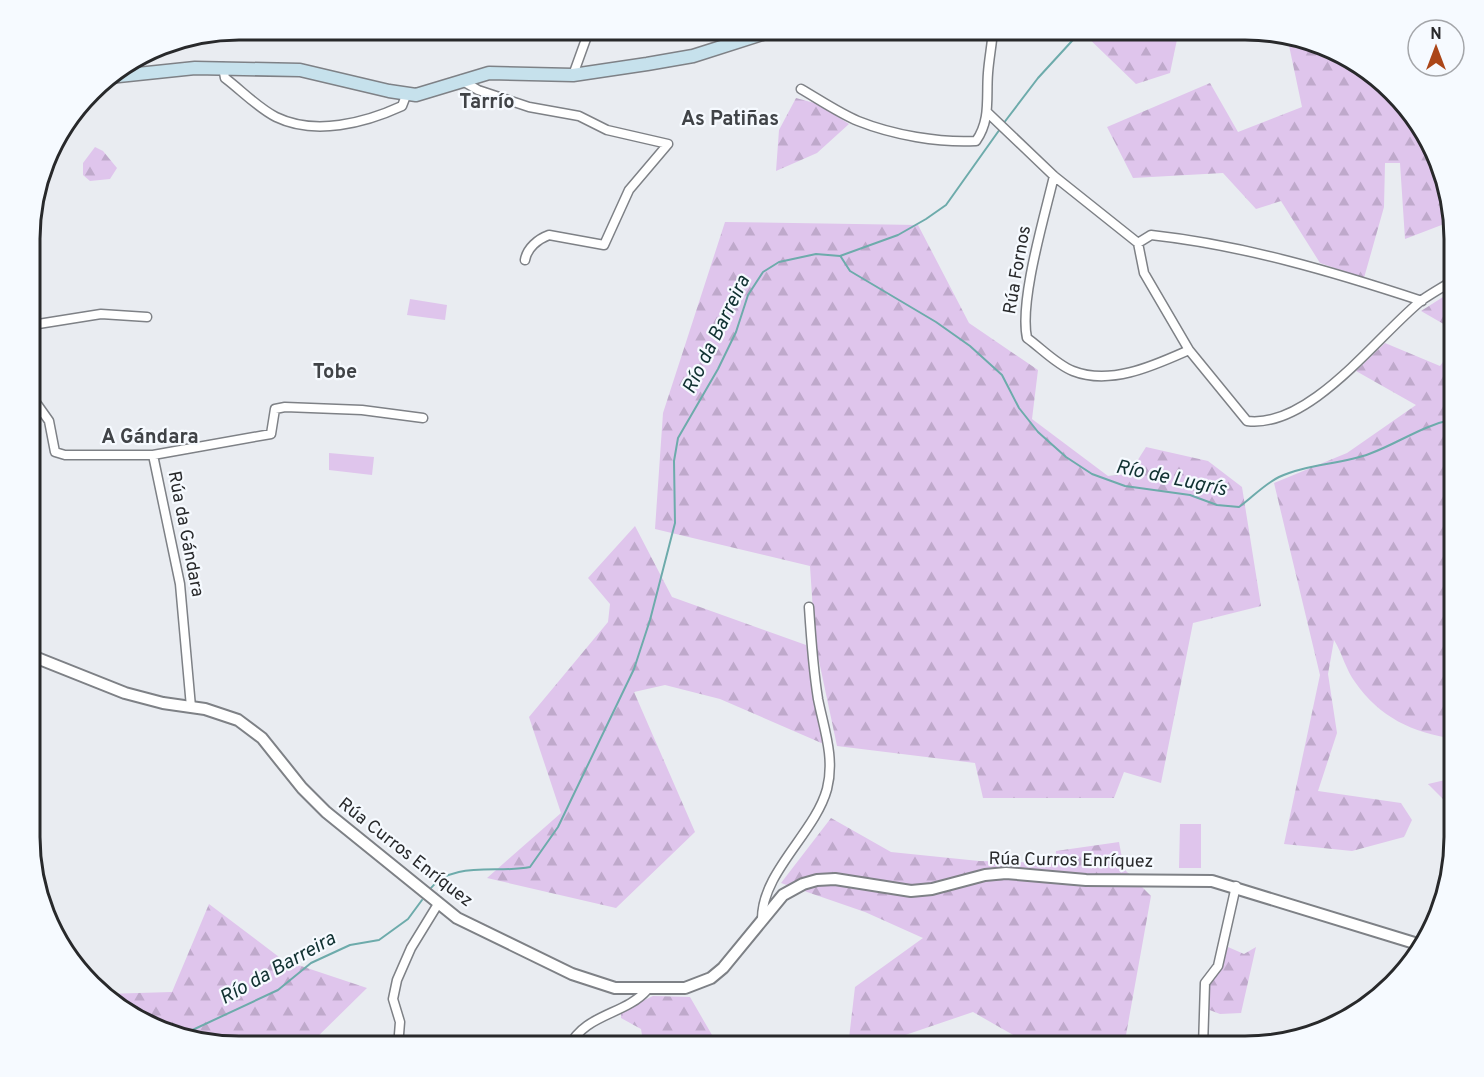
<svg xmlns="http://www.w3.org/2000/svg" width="1484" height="1077" font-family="Overpass,sans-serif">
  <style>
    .forest { fill: url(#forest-firs) }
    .pitch { fill: #dfc5ec }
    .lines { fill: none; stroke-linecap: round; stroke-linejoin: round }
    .stream { stroke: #6dabab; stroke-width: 2 }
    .minor-casing { stroke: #7e8186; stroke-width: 11 }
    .tertiary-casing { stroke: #7e8186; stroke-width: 14 }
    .secondary-casing { stroke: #7e8186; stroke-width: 15 }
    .minor { stroke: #fff; stroke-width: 8 }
    .tertiary { stroke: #fff; stroke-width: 10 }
    .secondary { stroke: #c6e1ec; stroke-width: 12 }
    .labels { text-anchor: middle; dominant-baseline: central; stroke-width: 4.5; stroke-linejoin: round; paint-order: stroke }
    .street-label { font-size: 18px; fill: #28292b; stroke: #f6faff }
    .neighbourhood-label { font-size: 20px; font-weight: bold; fill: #404347; stroke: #f6faff }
    .water-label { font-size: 20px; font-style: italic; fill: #103131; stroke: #f6faff }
    .rim { fill: none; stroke: #28292b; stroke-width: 3 }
  </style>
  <defs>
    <pattern id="forest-firs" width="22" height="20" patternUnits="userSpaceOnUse" patternTransform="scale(1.5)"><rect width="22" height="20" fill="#dfc5ec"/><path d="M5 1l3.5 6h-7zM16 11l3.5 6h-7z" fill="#bfa9cb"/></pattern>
  </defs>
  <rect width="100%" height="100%" fill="#e9ecf1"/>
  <!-- forest -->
  <path class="forest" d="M1080,30h99l-9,43 -34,11z
    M1287,36l25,5 60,33 60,73 20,74 -47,18 -5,-76h-15l-1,44 -20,71 -44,-15 -39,-62 -25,8 -33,-36 -90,5 -26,-51 103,-44 28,49 64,-25z
    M796,98l22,6 31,20 -32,29 -41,18 3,-41z
    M95,147l8,4 14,17 -7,11 -20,2 -7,-6v-12z
    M725,222l193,3 51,98 69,47 -6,49 76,57 21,-2 17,-27 62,14 34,26 19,119 -68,17 -32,160 -37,-11 -10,26h-131l-8,-35 -138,-17 -22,-104 -5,-76 -155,-37 8,-116z
    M1454,290v40l-33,-19z
    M1385,343l55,23 14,-19v392c-42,-7 -74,-21 -99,-57 -9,-12 -13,-29 -21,-42l-6,34 9,59 -19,58 83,12 11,17 -8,17 -52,14 -68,-7 36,-169 -46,-192 73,-30 69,-48 -60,-34z
    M635,526l37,71 134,48 20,100 -106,-46 -55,-14 -31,7 61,140 -79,76 -129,-30 74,-65 -32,-96 79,-95 2,-18 -22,-26z
    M1454,778v32l-26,-26z
    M831,818l60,34 88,9 76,2 1,-12 63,-9 5,27 27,27 -25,139 -24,12h-68l-61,-35 -103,35h-22l7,-60 68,-49 -58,-26 -84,-29z
    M209,904l74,56 84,28 -60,59h-81l-54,-11 -60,-33 -8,-9 68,-2z
    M1228,947l16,7 12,-7 -15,66 -21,1 -13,-5 2,-24 11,-16z
    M653,996l37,1 29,50h-75l-3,-18 -20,-11v-7z"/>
  <!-- pitch -->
  <path class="pitch" d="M410,299l37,6 -2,15 -38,-5z
    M329,453l45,4 -2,18 -43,-5z
    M1180,824h21v44h-22z"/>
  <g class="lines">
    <!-- stream -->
    <path class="stream" d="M1003,124l35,-46 44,-48
      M841,257l9,14 86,51 34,24 32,29 17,33 19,24 28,25 26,17 33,12 65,9 27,10 22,2c14,-10 24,-22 40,-30 24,-12 63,-13 90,-23 30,-11 52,-28 85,-35
      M430,889c22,-29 68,-15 100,-22l28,-40 76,-158 16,-49 25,-97 -1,-62 4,-23 40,-69 18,-37 12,-37 15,-23 16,-10 37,-8 24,2 58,-21 28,-16 20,-14 54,-76
      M170,1035l16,-2 92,-43 33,-27 39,-18 29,-5 29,-21 14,-19"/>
    <!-- minor casing -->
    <g class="minor-casing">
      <path id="minor" d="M223,67l2,11c16,12 33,30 51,39 39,19 89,6 126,-11l5,-13
        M573,75l13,-36 -1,-9
        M461,80l17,10 51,17 50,9 28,14 61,14 -39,46 -25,55 -55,-10c-11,4 -22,13 -24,25
        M801,89c19,11 38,24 57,32 35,14 81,22 118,20 15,-21 10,-44 12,-68 1,-14 4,-29 5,-43
        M988,113l66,63 84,67 6,30 45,77 58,71c63,8 131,-86 175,-121 10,-7 21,-13 32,-20
        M1054,176c-9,39 -35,125 -27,162 14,10 30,27 46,33 38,15 82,-6 116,-21
        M1138,243l13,-8c92,10 183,37 271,66
        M32,325l69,-11 46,3
        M32,397l17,24 6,31 10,3h88l27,129 11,123
        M153,455l118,-21 4,-25 10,-2 77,3 61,8
        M762,919c0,-47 53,-86 65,-130 8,-31 -3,-60 -9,-90 -5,-31 -7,-61 -9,-92
        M398,1047l2,-25 -7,-23 4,-19 14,-32 27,-44
        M569,1047c15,-33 56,-32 78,-57
        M1203,1047l2,-64 13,-17 18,-80"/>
    </g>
    <!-- tertiary casing -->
    <g class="tertiary-casing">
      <path id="tertiary" d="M32,656l93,37 38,10 42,6 33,11 24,18 40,50 24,24 131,106 115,56 43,14h70l26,-10 12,-10 60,-73 20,-11 14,-4 18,-1 76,12 21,-2 53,-14 21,-2 80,7 126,1 209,64"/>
    </g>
    <!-- secondary casing -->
    <g class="secondary-casing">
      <path id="secondary" d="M109,77l86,-9 105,2 89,21 27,4 73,-22 84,2 74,-11 46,-8 82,-26"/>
    </g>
    <!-- minor -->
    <use href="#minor" class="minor"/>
    <!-- tertiary -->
    <use href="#tertiary" class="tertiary"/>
    <!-- secondary -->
    <use href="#secondary" class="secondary"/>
  </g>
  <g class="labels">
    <!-- street labels -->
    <g class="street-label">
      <text transform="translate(1018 270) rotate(-80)">Rúa Fornos</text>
      <text transform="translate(185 534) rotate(79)">Rúa da Gándara</text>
      <text transform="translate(405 853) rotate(38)">Rúa Curros Enríquez</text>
      <text transform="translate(1071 861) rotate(1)">Rúa Curros Enríquez</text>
    </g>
    <!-- neighbourhood labels -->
    <g class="neighbourhood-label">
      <text x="487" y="103">Tarrío</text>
      <text x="730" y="120">As Patiñas</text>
      <text x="335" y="373">Tobe</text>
      <text x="150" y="438">A Gándara</text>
    </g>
    <!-- water labels -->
    <g class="water-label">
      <text transform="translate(717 335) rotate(-64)">Río da Barreira</text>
      <text transform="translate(1171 479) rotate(12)">Río de Lugrís</text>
      <text transform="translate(278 969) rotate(-29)">Río da Barreira</text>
    </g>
  </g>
  <!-- crop -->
  <path d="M0 0H1484V1077H0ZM239 40H1245A199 199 0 0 1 1444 239V837A199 199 0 0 1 1245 1036H239A199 199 0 0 1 40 837V239A199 199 0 0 1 239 40Z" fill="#f6faff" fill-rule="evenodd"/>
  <path class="rim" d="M239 40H1245A199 199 0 0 1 1444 239V837A199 199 0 0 1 1245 1036H239A199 199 0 0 1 40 837V239A199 199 0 0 1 239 40Z"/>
  <!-- north arrow -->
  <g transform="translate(1436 48)"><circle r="28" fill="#f6faff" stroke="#a4a6aa" stroke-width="1.5"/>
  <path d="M0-4.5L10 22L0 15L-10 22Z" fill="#ab4618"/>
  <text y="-9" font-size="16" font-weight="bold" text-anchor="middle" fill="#28292b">N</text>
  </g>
</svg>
